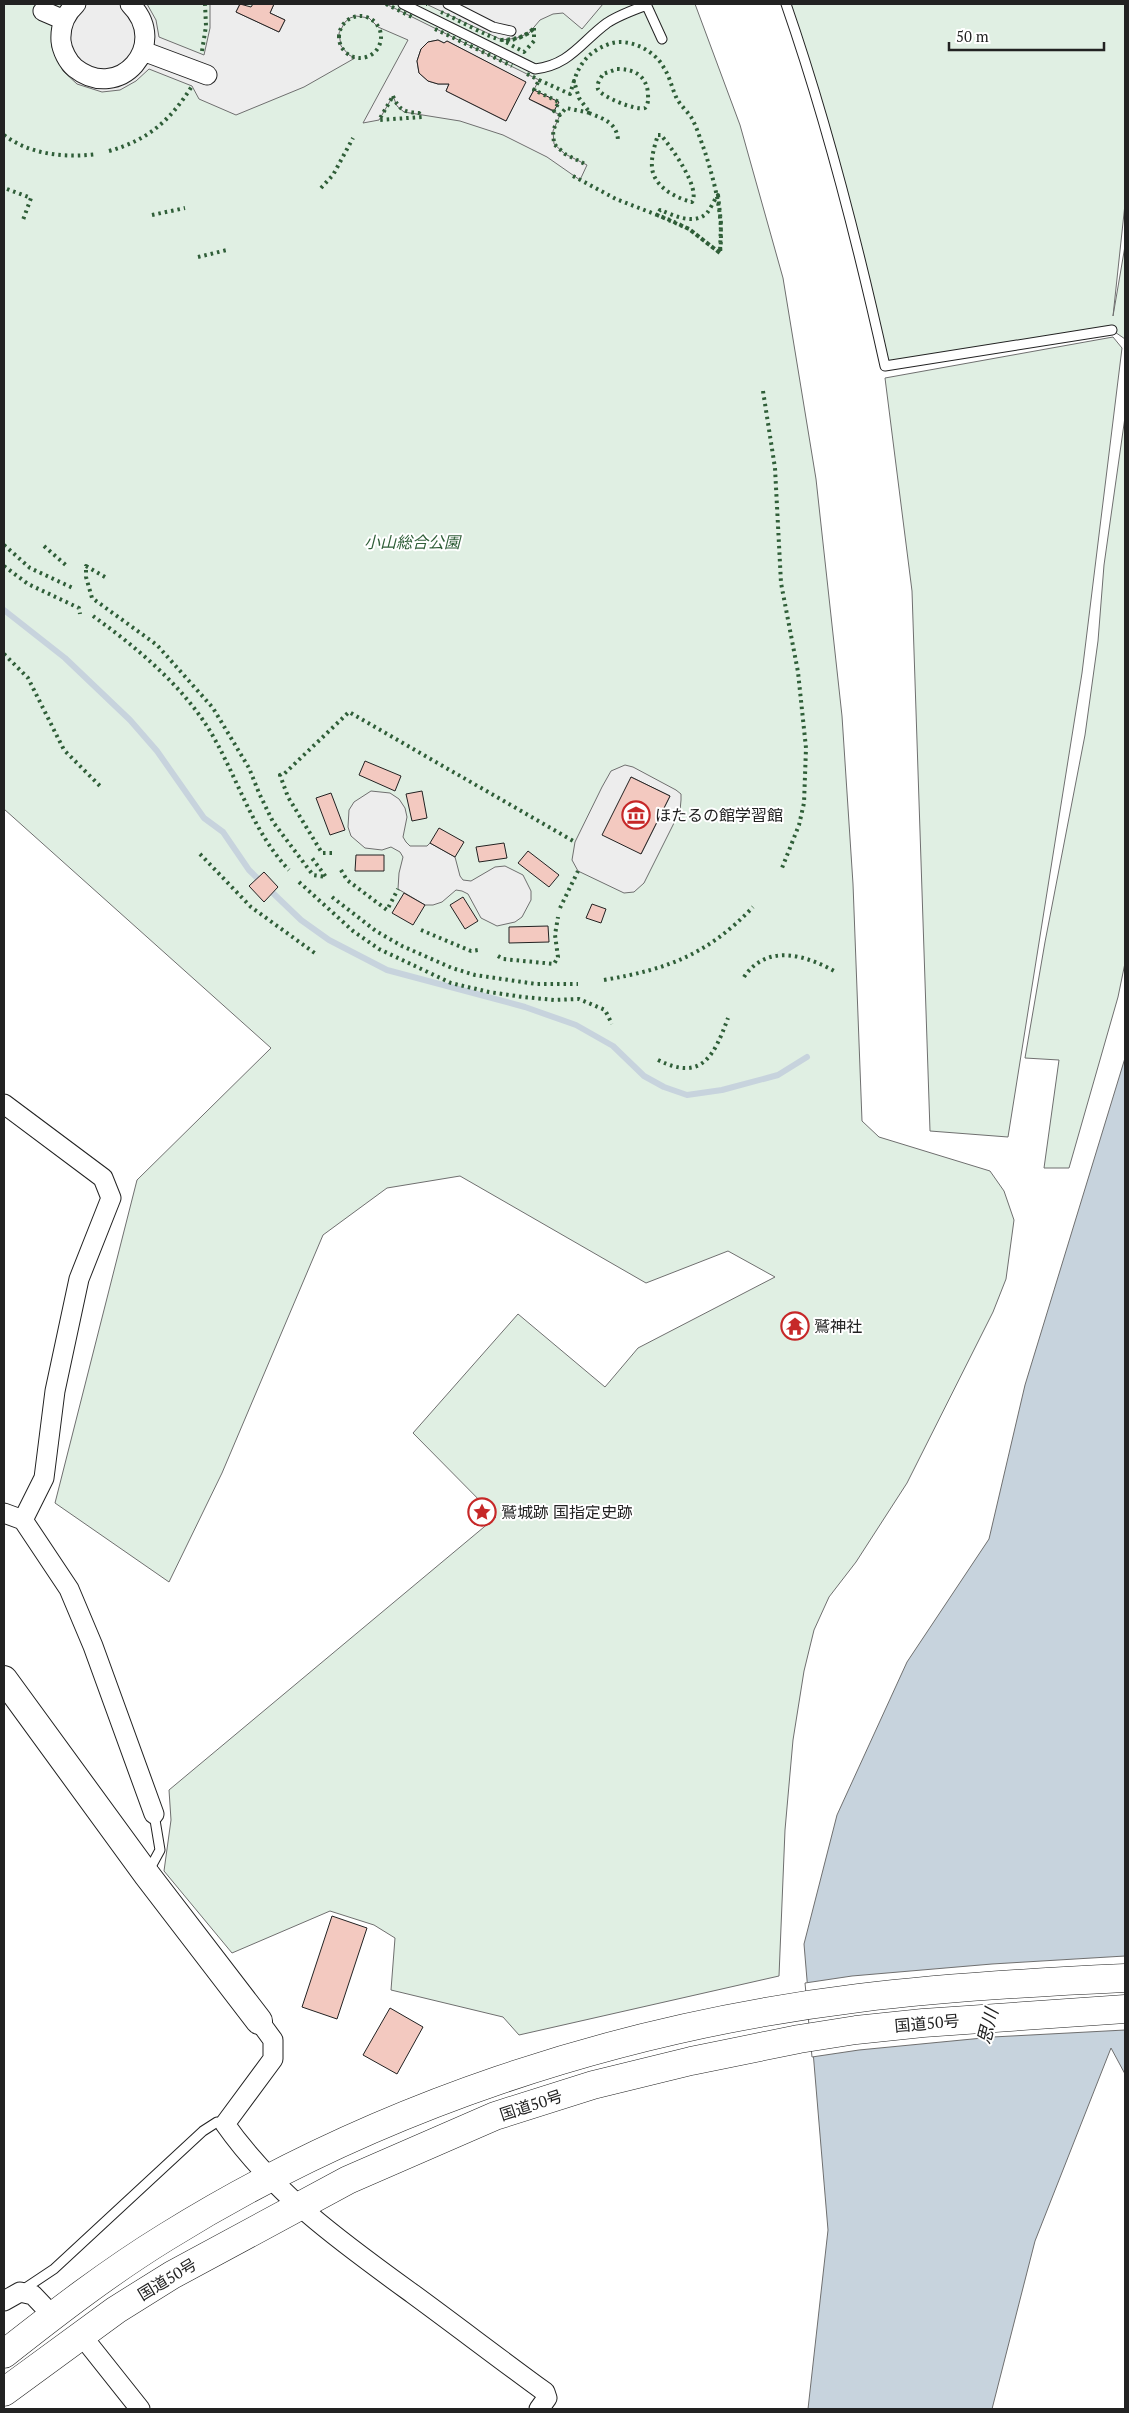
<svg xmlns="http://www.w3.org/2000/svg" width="1129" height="2413" font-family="'PT Serif','Noto Sans JP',serif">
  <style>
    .green { fill: #e0efe3; stroke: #6f6f6f }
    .parking { fill: #ededed; stroke: #6f6f6f; fill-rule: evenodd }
    .water { fill: #c7d3dd; stroke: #6f6f6f }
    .pier { fill: #fff; stroke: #6f6f6f }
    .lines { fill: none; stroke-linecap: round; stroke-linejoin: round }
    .stream { stroke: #c7d3dd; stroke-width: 6 }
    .building { fill: #f3c9c0; stroke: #222 }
    .lane-casing { stroke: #222; stroke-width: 11 }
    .street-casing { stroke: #222; stroke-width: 21 }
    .secondary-casing { stroke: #222; stroke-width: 28 }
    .highway-casing { stroke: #222; stroke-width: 29 }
    .lane { stroke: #fff; stroke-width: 9 }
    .street { stroke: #fff; stroke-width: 19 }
    .secondary { stroke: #fff; stroke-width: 26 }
    .highway { stroke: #fff; stroke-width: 28 }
    .hedge { stroke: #2f5e38; stroke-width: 4; stroke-dasharray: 2.5 4; stroke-linecap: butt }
    .labels { text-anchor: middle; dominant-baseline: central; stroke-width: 4; stroke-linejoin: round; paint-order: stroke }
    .park-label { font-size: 16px; font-style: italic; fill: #2f5e38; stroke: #fff }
    .poi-label { font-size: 16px; fill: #222; stroke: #fff; text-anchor: start }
    .street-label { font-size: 16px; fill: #222; stroke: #fff }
    .water-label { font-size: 18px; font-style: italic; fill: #222; stroke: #fff }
  </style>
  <rect width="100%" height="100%" fill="#fff"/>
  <!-- green -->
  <path class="green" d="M4,4h691l45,121 43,153 33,201 26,237 11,168 9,237 17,16 111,34 14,20 10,29 -8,59 -13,33 -86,171 -51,79 -27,35 -15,33 -10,41 -11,69 -8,90 -6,146 -260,59 -16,-18 -112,-27 4,-52 -21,-13 -44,-14 -98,42 -68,-82 7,-51 -2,-30 327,-273 -83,-84 105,-119 87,73 33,-39 137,-71 -47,-26 -82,32 -186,-107 -73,12 -64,47 -101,238 -53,109 -114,-79 82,-323 134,-132 -267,-239z
    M786,4h339v200l-12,112 12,-70v93l-13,-9 -227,36 -16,-72z
    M1113,337l9,11 -40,325 -74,464 -78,-6 -18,-540 -27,-213z
    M1125,417v546l-7,34 -49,171h-25l15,-108 -34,-2 20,-116 40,-207 13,-94 6,-76z"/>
  <!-- parking -->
  <path class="parking" d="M64,4h83l9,16 3,17 45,18 6,-27v-24h30l-4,8 43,20 6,-12 -15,-7 4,-9h112l153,76 -10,19 31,16 -7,16 1,13 11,10 22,11 -7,15 -33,-23 -44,-22 -43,-14 -56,-9 -7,-6 -4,-10 -14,24 -16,3 45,-83 -30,-13 -9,-9 -13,-2 -6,2 -5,4 -6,11 2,13 8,9 6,3 -51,29 -68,28 -37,-16 -7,-13 -43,-17 -13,12 -16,9 -18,2 -25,-8 -14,-13 -11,-24v-16l4,-14zM438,40l6,3 3,-2 78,41 -19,39 -60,-30 3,-7h-11l-10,-3 -9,-8 -2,-12 4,-12 7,-7z
    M426,4h177l-21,25 -19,-16 -10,1 -13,6 -11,13 -12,5 -15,2z
    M625,765l8,2 43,23 5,4v6l-1,11 -36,72 -10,9 -10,1 -46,-22 -6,-11 3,-18 27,-55 9,-16zM631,777l39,19 -29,58z
    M371,791l19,2 9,6 6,9 2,9 -4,20 3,5 4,4h17l3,-3 25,14 5,19 3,4 8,1 24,-14 10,-1 18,9 8,16v9l-9,17 -7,5 -18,4 -16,-8 -13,-24 -6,-3 -6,-1 -14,12 -9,3h-8l-27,-16 1,-16 4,-16 -3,-5 -9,-5 -9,3 -17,-2 -14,-12 -3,-9 1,-17 5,-8z"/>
  <!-- water -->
  <path class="water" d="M1125,1058v1016l-14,-26 -76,193 -43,168h-184l20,-179 -24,-286 33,-129 70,-153 82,-123 36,-154z"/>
  <!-- pier -->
  <path class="pier" d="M1125,1956v74l-132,7 -134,13 -47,7 -7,-74 47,-7 140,-12z"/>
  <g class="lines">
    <!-- stream -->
    <path class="stream" d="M4,610l61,48 65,62 27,31 47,67 19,14 26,38 52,50 28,20 58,30 138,37 51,18 37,21 31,30 20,11 23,8 35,-5 56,-15 29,-18"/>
  </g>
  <!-- building -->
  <path class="building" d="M240,4l11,3 2,-3h21l-4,9 15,7 -6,12 -43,-20z
    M438,40l6,3 3,-2 79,41 -20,39 -60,-30 3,-7h-11l-10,-3 -9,-8 -2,-12 4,-12 7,-7z
    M534,90l25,12 -5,9 -25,-12z
    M365,761l36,15 -6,15 -36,-16z
    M631,777l39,19 -29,58 -39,-19z
    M422,791l5,27 -15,3 -6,-27z
    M331,793l14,37 -15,5 -14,-37z
    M439,828l25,14 -9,15 -25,-14z
    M504,843l3,15 -28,4 -3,-15z
    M528,851l31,24 -10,12 -31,-24z
    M356,855h28v16h-29z
    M264,872l14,15 -14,15 -15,-16z
    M404,893l21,12 -12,20 -21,-12z
    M463,897l15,24 -13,8 -15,-24z
    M592,904l14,5 -5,14 -15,-5z
    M548,926l1,16 -40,1v-16z
    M332,1916l35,12 -30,91 -35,-12z
    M390,2008l33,19 -26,47 -34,-19z"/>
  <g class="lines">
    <!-- lane casing -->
    <g class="lane-casing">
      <path id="lane" d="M403,4l132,65c35,-4 46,-27 72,-46 12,-8 26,-13 40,-18
        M448,4l45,23 18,4
        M646,4l16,35
        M786,4c41,118 72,240 99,362l227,-36
        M148,1872l12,-22 -6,-36
        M21,2291l33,-22 149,-138 14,-9 8,2"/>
    </g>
    <!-- street casing -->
    <g class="street-casing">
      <path id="street" d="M76,4c-11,10 -16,22 -15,37 1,10 7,21 14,27 44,35 96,-23 55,-64
        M43,11l21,9
        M143,51l64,24
        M4,1104l99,74 8,20 -32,81 -24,112 -11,87 -21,42
        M4,1513l19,7 46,69 24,57 61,168
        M259,2021l14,19v19l-48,65c50,71 119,120 188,170 45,33 88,66 132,98l2,6 -8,11
        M4,2301l16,-9 13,3 20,21
        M82,2336l58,73"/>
    </g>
    <!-- secondary casing -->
    <g class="secondary-casing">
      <path id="secondary" d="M4,1679l143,196 112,146"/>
    </g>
    <!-- highway casing -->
    <g class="highway-casing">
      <path id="highway" d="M4,2354c52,-41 105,-82 162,-117 209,-130 449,-209 693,-239 89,-11 178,-16 266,-20
        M4,2392l112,-82 56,-35 176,-95 147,-64 98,-31 98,-24 108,-22 57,-9 67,-7 202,-14"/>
    </g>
    <!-- lane -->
    <use href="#lane" class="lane"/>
    <!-- street -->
    <use href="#street" class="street"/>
    <!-- secondary -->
    <use href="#secondary" class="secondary"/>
    <!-- highway -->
    <use href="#highway" class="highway"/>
    <!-- hedge -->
    <path class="hedge" d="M386,4l28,14
      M426,4h1
      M441,12c14,6 48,26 61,28 10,2 25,-4 32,-12
      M339 37a21 21 0 1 1 42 0a21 21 0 1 1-42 0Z
      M534,28v13l-10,11 -22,-12c12,-1 23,-2 32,-12z
      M435,29l77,37
      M202,51l4,-25 -1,-22
      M617,69c17,0 29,6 31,24 0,6 1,10 -3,15 -8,3 -44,-11 -47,-19 -2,-5 3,-11 5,-15z
      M527,74l14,7
      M539,80l31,14 4,-13 5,17 11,15 -24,-5 -6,7 -6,-4 5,-9 -25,-12z
      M393,96c6,14 11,16 26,17l3,4 -43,3z
      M589,113c15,6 29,10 29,29
      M560,114l-7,17 1,13 11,10 22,11
      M4,135c26,20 62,23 93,19
      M658,135h3c10,12 40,53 31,67 -17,-4 -39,-16 -40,-35 -1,-10 3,-23 6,-32z
      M109,151c39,-11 61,-30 83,-65
      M573,176l43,23 54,21 19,9 31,24c4,-36 -5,-70 -16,-104 -4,-10 -7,-22 -13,-32 -4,-6 -10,-11 -14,-18 -5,-10 -7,-22 -13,-31 -9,-18 -36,-31 -55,-24 -19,7 -29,18 -35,37
      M321,188l12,-13 20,-37
      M7,189l24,9 -8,22
      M718,195l3,28 -1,30 -31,-24 -32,-14 3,-5c13,5 34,16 47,3 4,-5 7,-13 11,-18z
      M152,215l33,-7
      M198,257l29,-7
      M763,391l12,77 6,115 17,89 8,76 -2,55 -5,22 -17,43
      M4,545l26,23 45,21
      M44,546l24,21
      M4,566l24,18 51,24 1,6
      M105,577l-19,-11v11l6,21 65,47 56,63 36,60 10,25 14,29 40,53 13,2 -14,-19
      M93,616c43,31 89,69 117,115 27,45 42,100 79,139
      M4,654l24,24 36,72 36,36
      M332,853h-10l-34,-56 -8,-22 4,-1 65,-62 226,130
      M200,854l51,53 65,47
      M341,870l6,10 40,30 11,-21
      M299,882l54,49 26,18 72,34 38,9 34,5 31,3 25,-1 26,11 7,14
      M332,897l44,34 26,15 50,22 23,7 61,9h42
      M560,908l18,-37
      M421,930l50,21 7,-1
      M498,956l5,3 51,5 4,-7 -3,-22 3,-18
      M744,977c23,-34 62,-22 92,-5
      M604,980c64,-11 103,-25 149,-73
      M658,1060c44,22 56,-4 70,-42"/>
  </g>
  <!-- icons -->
  <defs>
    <g id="museum-ring" transform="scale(1.4375)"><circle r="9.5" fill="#fff" stroke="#c62828" stroke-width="1.5"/><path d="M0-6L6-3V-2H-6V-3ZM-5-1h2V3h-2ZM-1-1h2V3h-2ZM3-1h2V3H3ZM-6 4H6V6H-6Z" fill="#c62828"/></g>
    <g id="temple-ring" transform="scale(1.4375)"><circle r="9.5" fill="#fff" stroke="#c62828" stroke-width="1.5"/><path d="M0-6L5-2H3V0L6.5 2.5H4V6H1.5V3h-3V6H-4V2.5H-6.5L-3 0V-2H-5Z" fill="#c62828"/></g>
    <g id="sight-ring" transform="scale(1.4375)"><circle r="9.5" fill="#fff" stroke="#c62828" stroke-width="1.5"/><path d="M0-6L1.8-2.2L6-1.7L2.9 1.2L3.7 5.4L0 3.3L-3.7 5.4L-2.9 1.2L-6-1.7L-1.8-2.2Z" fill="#c62828"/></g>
  </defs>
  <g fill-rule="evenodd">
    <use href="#museum-ring" x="636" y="815"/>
    <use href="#temple-ring" x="795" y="1326"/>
    <use href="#sight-ring" x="482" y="1512"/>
  </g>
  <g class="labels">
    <!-- park labels -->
    <g class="park-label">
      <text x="412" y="542">小山総合公園</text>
    </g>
    <!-- poi labels -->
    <g class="poi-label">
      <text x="655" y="815">ほたるの館学習館</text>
      <text x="814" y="1326">鷲神社</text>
      <text x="501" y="1512">鷲城跡 国指定史跡</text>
    </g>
    <!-- street labels -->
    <g class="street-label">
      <text transform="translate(927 2023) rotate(-5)">国道50号</text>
      <text transform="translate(531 2105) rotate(-18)">国道50号</text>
      <text transform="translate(167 2279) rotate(-31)">国道50号</text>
    </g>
    <!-- water labels -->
    <g class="water-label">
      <text transform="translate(987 2026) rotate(-76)">思川</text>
    </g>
  </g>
  <!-- border -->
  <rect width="1129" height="2413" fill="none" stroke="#222222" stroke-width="10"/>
  <!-- scale -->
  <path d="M949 42v8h155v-8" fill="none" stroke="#222222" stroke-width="2.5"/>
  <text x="956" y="42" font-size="15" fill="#222222" stroke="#ffffff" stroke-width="4" paint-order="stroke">50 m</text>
</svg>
